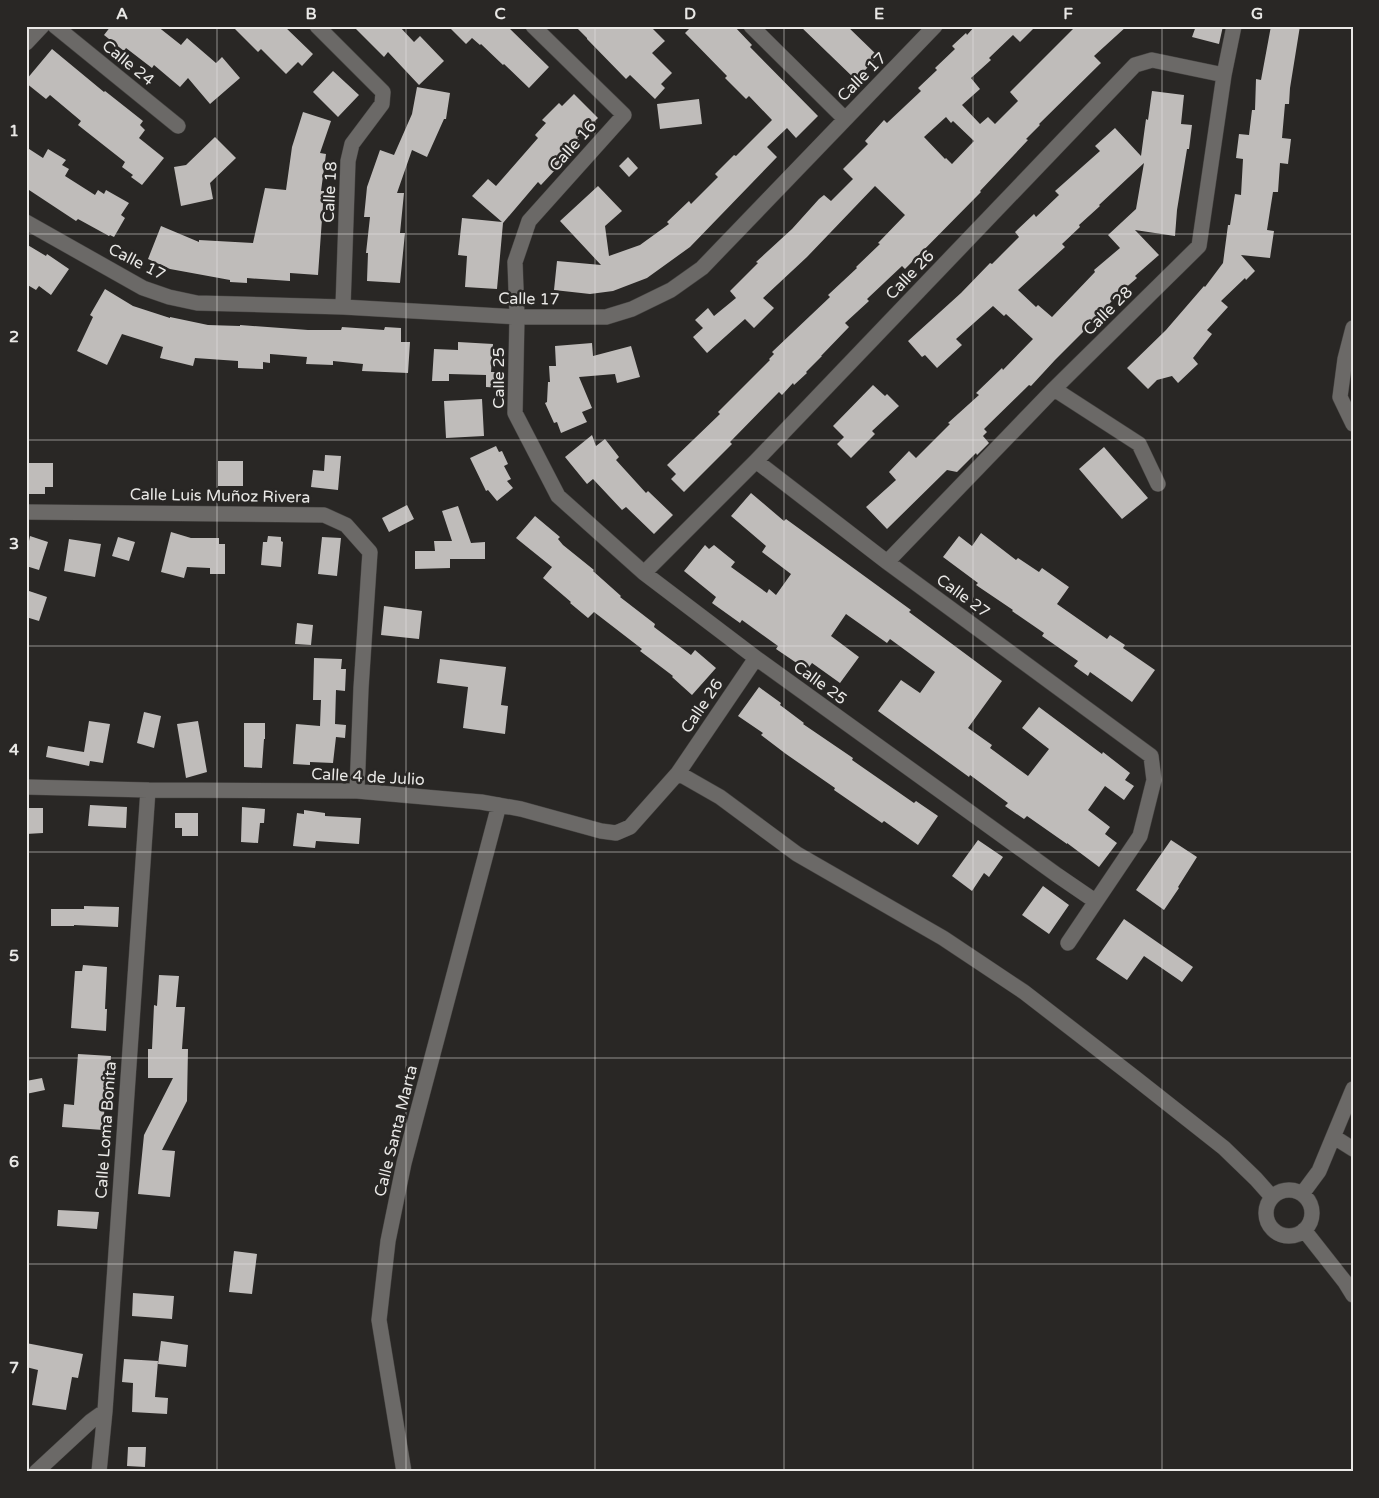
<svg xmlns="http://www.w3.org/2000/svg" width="1379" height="1498" font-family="'Varela Round',sans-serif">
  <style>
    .building { fill: #bfbcba; fill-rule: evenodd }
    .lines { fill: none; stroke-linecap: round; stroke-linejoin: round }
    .minor-casing { stroke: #464442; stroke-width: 16 }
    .minor { stroke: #6b6967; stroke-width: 15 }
    .grid { fill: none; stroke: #e9e8e6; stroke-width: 1; stroke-opacity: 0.55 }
    .labels { text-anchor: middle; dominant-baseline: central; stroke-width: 5; stroke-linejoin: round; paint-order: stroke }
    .street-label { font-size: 16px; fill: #e9e8e6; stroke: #292725 }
    .neatline { fill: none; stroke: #e9e8e6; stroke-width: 2 }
    .grid-label { font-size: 16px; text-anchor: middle; font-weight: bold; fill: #e9e8e6 }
  </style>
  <rect width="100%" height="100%" fill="#292725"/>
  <!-- building -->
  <path class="building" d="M111,26h46l24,19 6,-7 29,25 6,-6 18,21 -30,26 -22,-26 -8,9 -26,-22 -2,3 -26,-20 -2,3 -20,-16z
    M232,26h52l29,28 -11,12 -4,-4 -12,12 -25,-25 -3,3z
    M353,26h46l15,16 6,-6 24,25 -25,24 -31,-33 -4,5z
    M448,26h59l42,41 -20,21 -25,-24 -1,1 -22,-21 -1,1 -8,-7 -6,6z
    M575,26h75l15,15 -13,12 20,20 -11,11 4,4 -10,11 -25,-24 -4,4 -39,-40v-1z
    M692,26h42l18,19 -2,2 68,69 -22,22 -9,-10 -20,19 10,10 -87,90 -43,31 -34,13 -23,3 -36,-4 3,-29 44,4 -41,-44 38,-35 24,25 -17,15 4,30 31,-11 29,-21 -2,-2 22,-21 2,3 27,-27 -3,-3 19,-19 2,1 36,-36 -23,-24 -3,3 -21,-21 2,-2 -42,-43z
    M800,26h47l31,30 -22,24z
    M975,26h61l-16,16 -7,-7 -24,23 2,2 -20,18 9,11 -18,16 18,19 8,-7 7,7 23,-23 -8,-9 66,-66h51l-33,30 7,7 -62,61 1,1 -14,14 2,1 -48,51 1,1 -76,77 -3,-3 -35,33 2,2 -24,22 4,4 -28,29h1l-16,16 1,1 -13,12 -1,-2 -11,12 -3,-3 -49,50 2,2 -48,48 -13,-13 5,-5 -9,-9 53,-51 -2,-2 52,-52 -1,-1 5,-5 -2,-2 58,-55 -2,-2 29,-27 -1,-1 24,-23 -2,-1 27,-28 -30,-29 -68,71 -44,41 11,10 -20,20 -9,-9 -38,34 -14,-16 10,-9 -8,-8 13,-12 6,8 22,-18 -6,-7 28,-28 -2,-1 36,-33 27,-30 5,-4 7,6 22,-22 -10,-10 25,-25 -3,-3 19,-21 3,3 34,-32 -3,-3 19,-18 -2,-2 20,-19 -3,-3 14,-13 1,2zM946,117l5,6 2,-2 21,20 -22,23 -6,-6 -1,1 -21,-22z
    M1196,26h27l-4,18 -27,-7z
    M1271,26h29l-10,62 -1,16h-4l-3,34 9,1 -3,25 -8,-1 -2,29h-5l-6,38 7,1 -4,27 -29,-3 14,16 -9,9 -1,-2 -24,23 7,6 -21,23 5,4 -19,24 5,6 -20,19 -6,-7 -15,4 -9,9 -21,-21 39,-38 38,-44 1,1 18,-24 5,-38h2l5,-31 6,1 2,-36 -7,-1 3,-24 10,1 3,-25h3l1,-31 5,1z
    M52,49l52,43 1,-1 38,30 -3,4 5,5 -6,8 25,20 -22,27 -11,-8 2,-2 -11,-8 3,-5 -47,-37 3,-4 -31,-26 -4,4 -20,-16v-3z
    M333,71l26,24 -21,22 -25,-25z
    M417,87l33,6 -4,26h-2l-17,38 -15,-7 -15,43h7l-4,40h5l-5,50 -33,-2 1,-28h-2l4,-36h-6l3,-30 13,-37 14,5 18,-41z
    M1152,91l32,4 -3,29 11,1 -3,24h-2l-10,61 -2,26 -40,-6 24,25 -24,21 2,2 -21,18 -16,19 -45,45 -24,26 -2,-1 -45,44 3,3 -4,4 6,7 -12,12 -1,-2 -19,19 -10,-2 -60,59 -21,-22 30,-27 -7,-8 20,-21 7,7 34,-34 -2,-1 31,-28 -3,-2 26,-25 1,2 30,-31 -27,-25 -2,2 -11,-10 -37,33 6,6 -25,23 -12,-13 -3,2 -14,-16 53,-48 29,-30 2,1 27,-27 -4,-5 19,-18 2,3 23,-22 -4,-4 45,-40 -5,-5 20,-18 26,28 5,-37 2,1zM1144,163l-8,46 -28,26 12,13 -26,22 1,2 -43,45 -14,-12 -2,2 -18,-17 47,-43 -3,-3 18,-17 -1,-2 21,-19 -1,-1z
    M574,94l24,24 -21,20 2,2 -12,11 3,3 -29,31 -3,-3 -35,41 -6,66 -32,-2 2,-31 -9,-1 4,-37 40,4 -30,-26 16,-17 8,7 42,-48 -3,-3 11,-12 -4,-3 17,-17 3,3z
    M699,99l3,25 -42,5 -3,-25z
    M303,112l28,9 -11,32 6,1 -5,37h3l-6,84 -28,-2v8l-43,-3v5l-17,-1v-2l-60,-11 -22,-10 13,-33 38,16v-2l54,3 12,-55 21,2 6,-43z
    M215,137l21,21 -26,25 3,16 -32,7 -7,-39 12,-2z
    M26,147l17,11 5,-9 18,11 -4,5 7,4 -4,7 30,19 3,-5 6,4 2,-4 23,13 -8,12 4,3 -11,19 -4,-2 -1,1 -31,-17 -2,2 -50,-33z
    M628,157l10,11 -9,9 -10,-11z
    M26,244l20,12 1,-2 22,15 -18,26 -12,-9 -3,4 -10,-6z
    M105,289l28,17 37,12v-1l38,8 32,1v-1l68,5h33l1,-3 42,3 1,-3 16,1v14h9l-2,31 -46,-2 1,-7 -30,-3v4l-27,-1 1,-7 -37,-3v9l-7,-1v7l-25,-1v-7l-43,-3 -2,8 -33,-8 3,-11 -41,-13 -15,31 -30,-14 16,-34 -3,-2z
    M458,342l35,2 -2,28h12l-1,16 -16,-1v-12l-37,-1v7h-17l2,-32 24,1z
    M592,343l1,13 38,-10 9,31 -23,6 -2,-9 -36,3 13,31 -10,4 5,10 -26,11 -4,-11 -3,1 -9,-20 2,-1 1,-20h2l-1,-16h7l-1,-20z
    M873,385l12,11 2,-2 12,12 -27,25 3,3 -24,24 -14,-14 7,-7 -11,-11z
    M482,399l2,37 -38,2 -2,-37z
    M592,435l4,11 9,-7 14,18 -3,3 30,33 2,-2 25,24 -19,19 -28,-27 -4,3 -29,-31 -6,5 -22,-27z
    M496,446l3,6 3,-1 6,13 -4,2 7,13 -4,2 6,7 -16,13 -9,-11 -2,1 -16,-33z
    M1104,447l44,51 -26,21 -43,-50z
    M325,455l16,1 -3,34 -27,-3 2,-17 11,1z
    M218,461h25v25h-25z
    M26,463h27v24h-8v7h-19z
    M751,493l33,28 2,-2 125,91 -2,2 93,69 -34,47 24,17 -2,3 38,28 21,-27 -27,-21 17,-21 63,47 1,-2 27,21 -5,7 9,6 -10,14 -19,-14 -17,24 22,17 -5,7 12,9 -18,24 -32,-24v1l-40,-28 -3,3 -19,-13 3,-3 -38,-28 -1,2 -91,-66 23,-31 19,13 15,-21 -45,-33 -3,4 -41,-29 -15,22 28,21 -19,26 -28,-20 -5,7 -31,-21 2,-3 -36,-26 -2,3 -28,-20 4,-6 -32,-26 21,-26 4,4 5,-4 21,17 -4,5 36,26 2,-4 7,6 15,-21 -29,-22 4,-6 -35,-30z
    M407,505l7,14 -25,13 -7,-14z
    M458,506l13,37 14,-1v17h-35v9l-35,1v-18h20l-1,-10h18l-10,-30z
    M535,516l25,21 -2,2 5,6 31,25 -1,1 28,25 -1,1 35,27 -1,3 37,28 4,-5 21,18 -24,27 -20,-18 1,-1 -33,-25 2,-2 -48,-37 -6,6 -18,-15 1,-1 -28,-24 9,-11 -36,-29z
    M171,532l20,6h28v6h6v30h-15v-6l-23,-1 -3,11 -23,-6z
    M981,533l35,27 2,-2 21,14 3,-4 27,19 -12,17 50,35 3,-4 15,10 -2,3 32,22 -23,32 -42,-30 -2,4 -14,-10 4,-5 -36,-25 2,-3 -32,-22 1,-1 -37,-25 2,-2 -35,-26 16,-21 13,10z
    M30,536l18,6 -9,28 -13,-4v-26l3,1z
    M268,536l13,1v4l2,1 -2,25 -20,-2 2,-23h4z
    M118,537l17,5 -6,19 -17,-5z
    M322,537l19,1 -4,38 -19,-2z
    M69,539l32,5 -6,33 -31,-6z
    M29,591l18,6 -8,24 -13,-4v-16z
    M384,606l38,5 -3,28 -38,-4z
    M297,623l16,2 -2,20 -16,-1z
    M314,658l28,1 -1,10h5l-1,22 -9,-1 -1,34 11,1 -1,13 -9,-1 -3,26 -23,-1v3l-17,-1 3,-40 24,2 1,-26h-8z
    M440,659l66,8 -5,38 7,1 -3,28 -42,-6 5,-41 -31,-4z
    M759,687l22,16 -1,2 24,18 -1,1 50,34 -1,2 62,43 2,-2 22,15 -20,29 -34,-24 -2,2 -48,-33 1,-2 -49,-34 -25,-19 2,-2 -25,-17z
    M144,712l17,4 -7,32 -17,-5z
    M89,721l21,3 -7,39 -13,-2 -1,5 -43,-9 2,-11 36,6z
    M198,721l9,51 -21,6 -9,-54z
    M244,723h21v16h-1l-2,29 -18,-1z
    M90,805l37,2 -1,21 -38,-2z
    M242,807l23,2 -1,14h-4l-2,20 -17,-1z
    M26,808h17v25l-17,1z
    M304,810l21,3v3l36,2 -2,26 -43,-3 -1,7 -22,-2 4,-33 7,1z
    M175,813h23v23h-16v-8h-7z
    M978,840l25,17 -14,20 -5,-4 -12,18 -20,-15z
    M1171,840l26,17 -19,30 1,1 -15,22 -28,-20z
    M1043,886l26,19 -20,29 -27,-19z
    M84,906l35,1 -1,20 -44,-2v1h-23v-17h33z
    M1124,919l69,48 -11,15 -38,-26 -17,24 -31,-21z
    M83,965l24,2 -2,42h2l-1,22 -35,-3 4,-57h7z
    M159,975l20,1 -3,31h9l-3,42h6l-1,52 -25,49 13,1 -5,46 -32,-3 6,-59 29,-57h-25v-29h4l2,-44 3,1z
    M78,1054l33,2 -2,29h-3l-3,45 -41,-3 2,-23 10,1z
    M42,1078l3,12 -19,4v-13z
    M58,1210l41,2 -2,17 -40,-3z
    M234,1251l23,3 -5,40 -23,-2z
    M133,1293l41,3 -2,23 -40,-3z
    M161,1341l27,4 -2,22 -28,-3z
    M26,1343l57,11 -5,24 -6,-1 -6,33 -34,-5 6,-35 -12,-3z
    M124,1359l34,2 -3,36 13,1 -1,16 -35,-2 1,-29 -11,-1z
    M128,1447h18l-1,20 -18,-1z"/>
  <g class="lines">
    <!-- minor casing -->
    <g class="minor-casing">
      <path id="minor" d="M55,26l123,100
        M317,26l66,66 -1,12 -30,40 -4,17 -5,146
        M533,26l91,89 -95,106 -14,41 2,55 -2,96 43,83 86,77 112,85 301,217 38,26
        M751,26l94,93
        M26,43l16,-17
        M26,222l117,66 26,9 28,6 146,4 174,10h89l26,-8 39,-19 31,-22 233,-242
        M1353,328l-8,31 -5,38 13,27
        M1054,389l85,55 19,40
        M756,461l131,101 264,194 3,24 -14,56 -72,107
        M26,512l298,3 22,10 24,27 -9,136 -4,103
        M887,562l167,-173 145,-143 25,-171 10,-49
        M644,573l112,-112 379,-396 17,-5 72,15
        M678,773l42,24 77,57 146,84 81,54 110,85 90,71 32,31 16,18
        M26,787l122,3 209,1 124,11 40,7 80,22 15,2 14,-6 48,-54 78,-115
        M1334,1137l19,12
        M1266 1213a23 23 0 1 1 46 0a23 23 0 1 1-46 0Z
        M1302,1194l17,-23 34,-82
        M1304,1230l41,52 8,13
        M36,1472l55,-51 14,-10
        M99,1472l6,-61 43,-621
        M404,1472l-25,-152 9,-79 16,-78 95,-358"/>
    </g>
    <!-- minor -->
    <use href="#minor" class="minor"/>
  </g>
  <!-- grid -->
  <path class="grid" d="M217,26v1446M406,26v1446M595,26v1446M784,26v1446M973,26v1446M1162,26v1446M26,234h1327M26,440h1327M26,646h1327M26,852h1327M26,1058h1327M26,1264h1327"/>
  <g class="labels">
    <!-- street labels -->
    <g class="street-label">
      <text transform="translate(128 63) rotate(39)">Calle 24</text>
      <text transform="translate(862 77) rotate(-45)">Calle 17</text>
      <text transform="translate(573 146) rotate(-48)">Calle 16</text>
      <text transform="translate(330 192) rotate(-87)">Calle 18</text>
      <text transform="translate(137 262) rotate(27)">Calle 17</text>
      <text transform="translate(910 275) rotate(-46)">Calle 26</text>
      <text transform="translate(529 299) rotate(1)">Calle 17</text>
      <text transform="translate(1108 311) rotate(-45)">Calle 28</text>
      <text transform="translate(499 378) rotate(-90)">Calle 25</text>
      <text transform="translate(220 496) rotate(1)">Calle Luis Muñoz Rivera</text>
      <text transform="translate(963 596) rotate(36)">Calle 27</text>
      <text transform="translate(820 683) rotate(36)">Calle 25</text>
      <text transform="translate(702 706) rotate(-56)">Calle 26</text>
      <text transform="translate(368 777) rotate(3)">Calle 4 de Julio</text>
      <text transform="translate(106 1130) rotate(-86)">Calle Loma Bonita</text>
      <text transform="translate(396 1131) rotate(-76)">Calle Santa Marta</text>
    </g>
  </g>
  <!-- border -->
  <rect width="1379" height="1498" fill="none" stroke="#292725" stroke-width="55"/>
  <rect x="28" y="28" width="1324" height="1442" class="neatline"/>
  <g class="grid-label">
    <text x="122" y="19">A</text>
    <text x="311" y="19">B</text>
    <text x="500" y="19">C</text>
    <text x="690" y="19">D</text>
    <text x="879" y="19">E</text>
    <text x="1068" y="19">F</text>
    <text x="1257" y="19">G</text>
    <text x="14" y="136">1</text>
    <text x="14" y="342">2</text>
    <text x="14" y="549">3</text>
    <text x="14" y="755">4</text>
    <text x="14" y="961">5</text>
    <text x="14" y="1167">6</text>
    <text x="14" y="1373">7</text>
  </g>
</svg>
